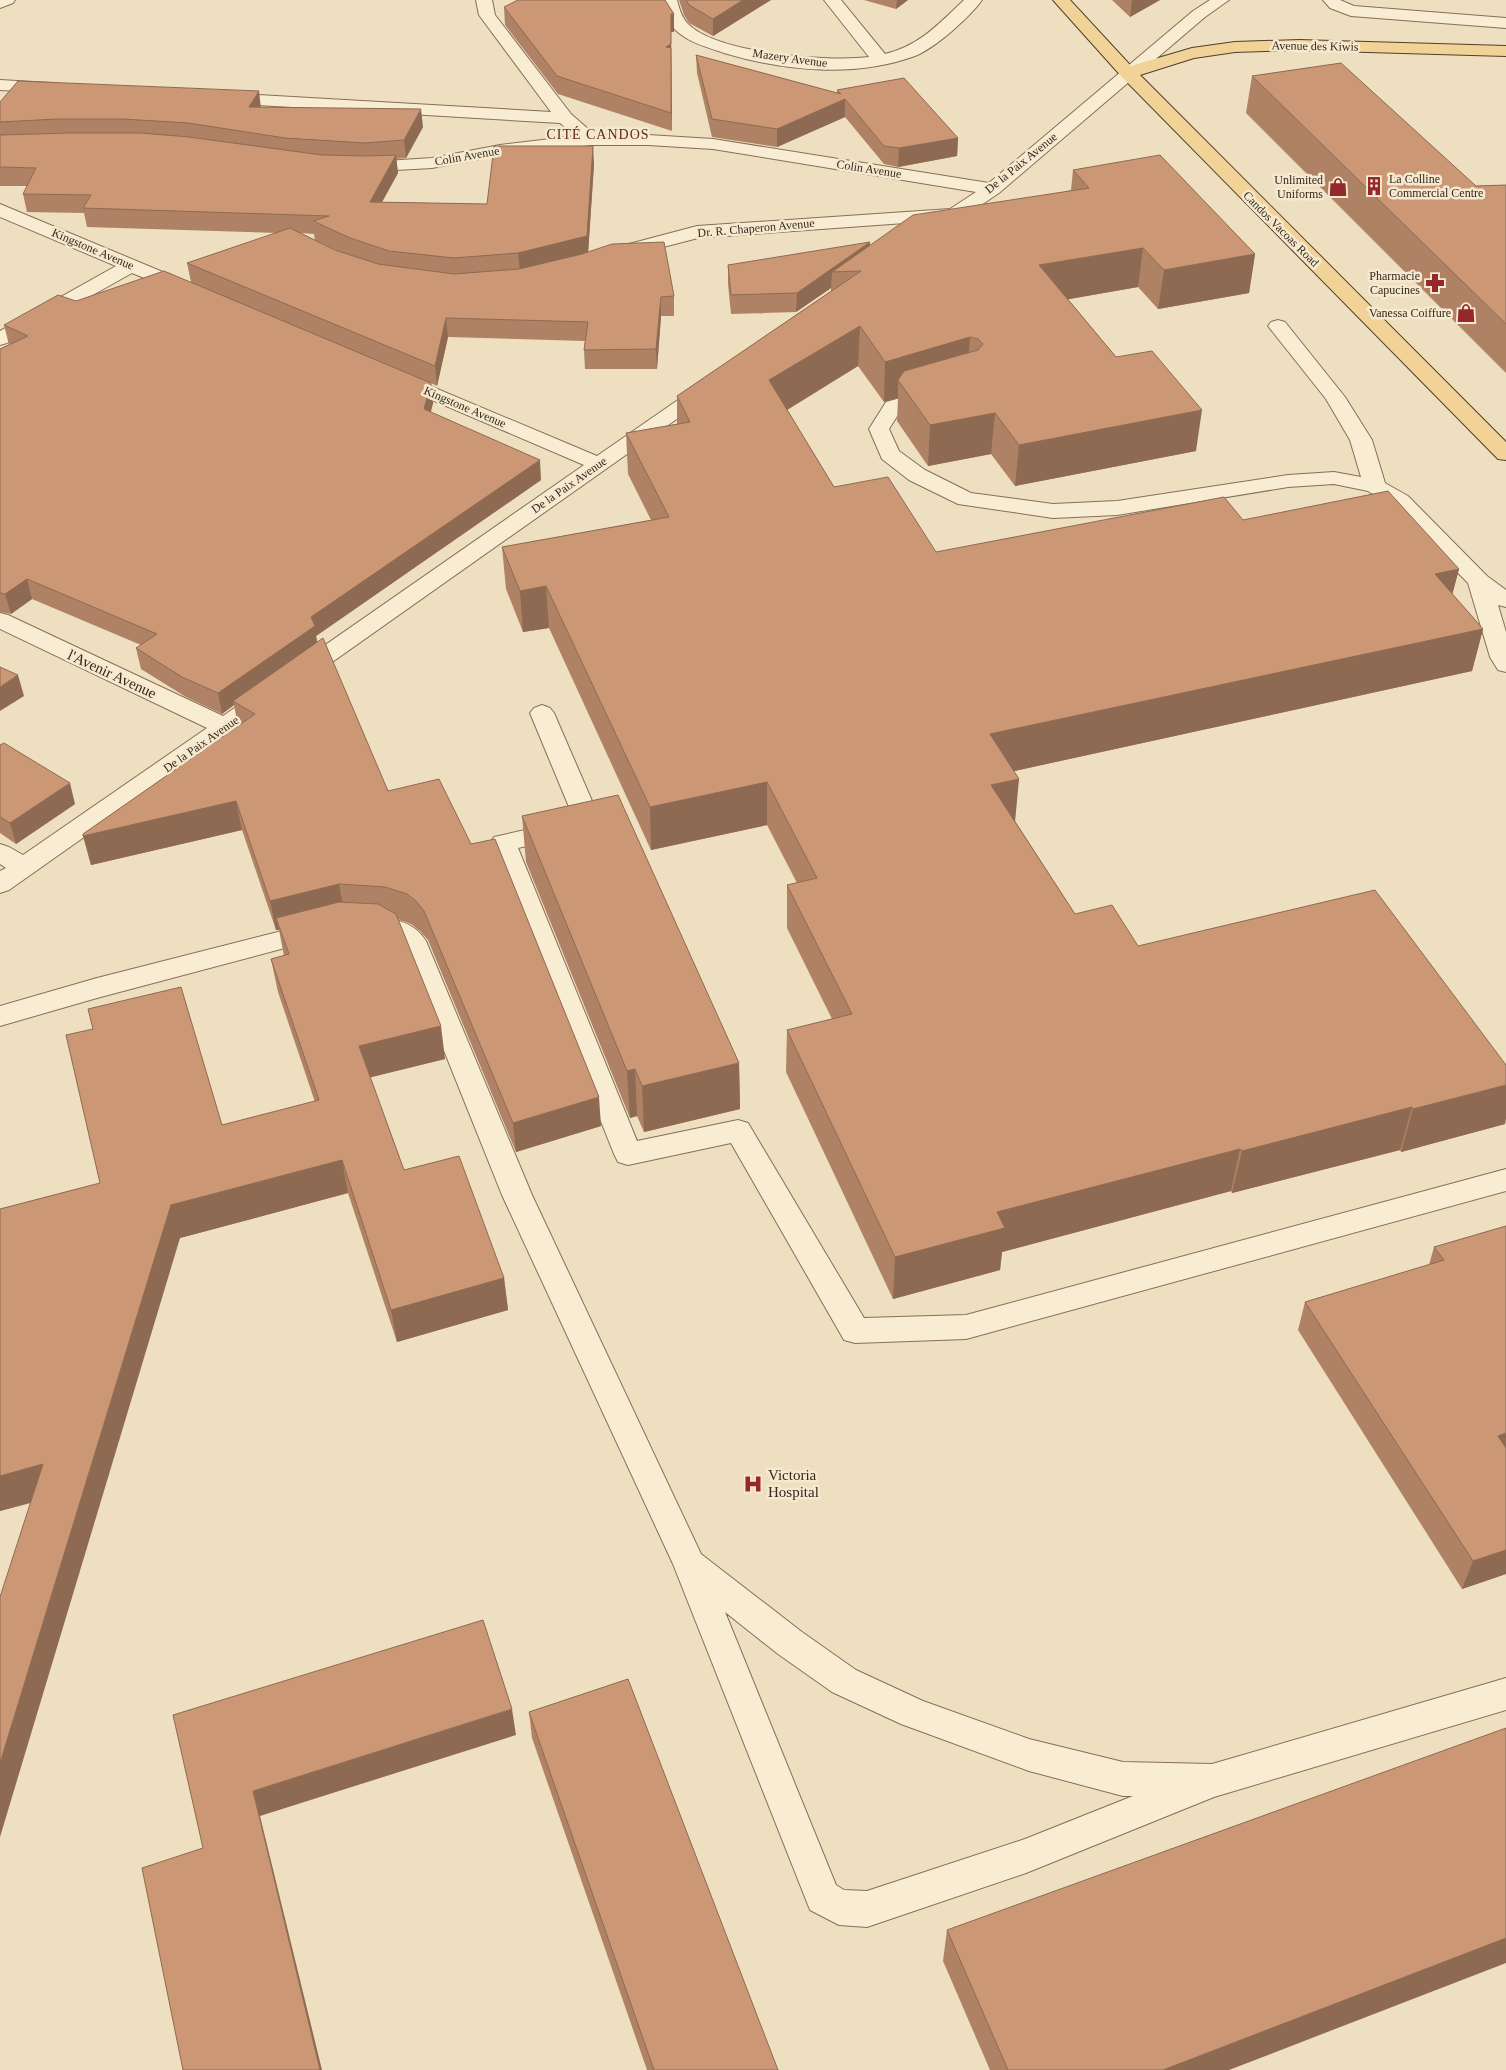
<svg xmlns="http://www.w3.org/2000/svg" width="1506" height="2070" font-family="Georgia,serif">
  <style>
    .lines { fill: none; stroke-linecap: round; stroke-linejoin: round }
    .minor-casing { stroke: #866f58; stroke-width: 2 }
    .major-casing { stroke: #533e2c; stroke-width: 2 }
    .minor { fill: #f8ecd2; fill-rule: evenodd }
    .major { fill: #f1d397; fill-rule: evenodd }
    .wall { fill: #af8265; fill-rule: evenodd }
    .shaded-wall { fill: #8e6a52 }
    .building { fill: #cb9775; stroke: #8e6a52 }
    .labels { text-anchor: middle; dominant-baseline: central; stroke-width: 5; stroke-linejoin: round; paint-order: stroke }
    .far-street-label { font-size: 12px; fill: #35281c; stroke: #f5e9cf }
    .far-poi-label { font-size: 12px; fill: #35281c; stroke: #f5e9cf; text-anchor: end }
    .far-neighbourhood-label { font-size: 14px; letter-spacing: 1px; fill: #62291c; stroke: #f5e9cf }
    .street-label { font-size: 15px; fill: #35281c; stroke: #f5e9cf }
    .poi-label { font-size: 15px; fill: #35281c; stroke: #f5e9cf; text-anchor: start }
  </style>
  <rect width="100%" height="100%" fill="#eddfbf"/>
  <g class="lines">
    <!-- minor casing -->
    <g class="minor-casing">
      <path id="minor" d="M0,0h15l-2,3 -13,5z
        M476,0h16l3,15 76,99 24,21h53l65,4 276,44 204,-172 17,-11h19l-24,17 -206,176 -59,40 -7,2 -7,-2 -2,-4 9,-8 -235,17 -77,20 -7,-2 -3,-4 3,-4 83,-22 253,-17 26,-17 -263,-43 -65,-4h-57l-91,10 -68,13 -72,4 -6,-1 -3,-4 3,-4 78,-5 68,-13 76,-9 -16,-13 -336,-20 -6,-1 -3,-4 3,-4 6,-1 327,19 -72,-97z
        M661,0h16c2,8 5,18 11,24 30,30 141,38 181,33l-45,-57h17l44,54c34,-8 55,-31 79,-54h18c-12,17 -47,48 -67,56 -60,22 -131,15 -191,-3 -15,-5 -33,-10 -45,-20 -10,-7 -15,-21 -18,-33z
        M1323,0h17l14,6 152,12v10l-155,-12 -21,-8z
        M0,80l51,3 6,1 3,4 -3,4 -6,1 -51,-3z
        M0,204l194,81 3,4 -3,4 -7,2 -7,-2 -48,-20 -125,70 -7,2v-14l116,-65 -116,-49z
        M1278,320l7,2 60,75 27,43 13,43 23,13 79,80 19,14v17l-8,-2 8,27v40l-8,-2 -8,-13 -22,-74 -76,-77 -24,-15 -34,-7 -46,3 -171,28 -64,3 -95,-14 -49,-24 -27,-21 -13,-30 17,-27 47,-13 7,2 3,4 -3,4 -39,11 -12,19 10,22 26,19 46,23 82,11 64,-3 171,-26 46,-3 27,5 -11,-37 -24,-41 -58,-73 3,-4z
        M397,372l200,84 104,-72 7,-2 7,2 3,4 -3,4 -706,498 -9,3v-22l6,-3 -6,-4v-20l9,3 14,8 184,-127 -207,-99v-16l8,2 215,101 361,-251 -194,-83 -3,-4 3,-4z
        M542,705l8,3 4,5 48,111 -4,6 -80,18 119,293 101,-21 10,3 116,195 102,-3 540,-146v22l-540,148 -111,4 -11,-3 -113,-197 -103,22 -10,-3 -4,-8 -124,-311 4,-6 80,-18 -44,-106 4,-5z
        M369,916c21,1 45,5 57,25l106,254 169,359 101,78 54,38 67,31 106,38 94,23 89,2 294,-86v32l-292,87 -188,76 -159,54 -28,-2 -29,-15 -137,-346 -171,-369 -100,-249 -18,-11 -24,-4 -4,-6 4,-6zM725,1612l53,42 54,38 69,32 128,47 94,25h10l-108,43 -158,52 -23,-1 -8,-5z
        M317,922l9,3 4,6 -4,6 -229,61 -97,28v-20l97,-28z"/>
    </g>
    <!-- major casing -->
    <g class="major-casing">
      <path id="major" d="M1053,0h17l61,66 61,-18 43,-6 64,-2 207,6v10l-207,-6 -64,2 -41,6 -54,17 366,367v18l-8,-1 -376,-382z"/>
    </g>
    <!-- minor -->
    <use href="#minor" class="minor"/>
    <!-- major -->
    <use href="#major" class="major"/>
  </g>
  <!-- wall -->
  <path class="wall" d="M679,0h92l-58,36 -24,-13 -5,-8z
    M864,0h44l-12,9z
    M1112,0h48l-30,17z
    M504,7l170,25h-3l1,99 -114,-37 -53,-69z
    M696,55l141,38v-3l121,48 -1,18 -59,11 -14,-3 -39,-47 -68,30 -65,-10 -15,-64z
    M1252,76l224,110 30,-1v188l-260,-260z
    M0,102l261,5 162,20 -17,31 -10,1 2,14 -16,29 105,2 107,-40 -6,88 86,44v20h-13l-4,53h-72l-1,-19 1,-9 -137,-4 -11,49 -6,-3 2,20 -3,9 111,68 -225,156 1,6 71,149 213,335 -85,26 -88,-212 -8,-9 -9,-7 -13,-5 47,140 -75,18 34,93 100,108 4,32 -111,32 -49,-149 -168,45 -149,265 -31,8v-302l100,-26 122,-58 93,-23 -37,-110 -7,-33 13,-3 -5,-26h-3l-34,-100 -151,35 -8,-31 155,-108 -4,-21 -12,9 -36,-17 -45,-28 -5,-21 5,-3 -109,-46 -21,15 -11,-2v-263l9,-4 -5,-20 72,-24 115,-19 -4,-19 91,-30 -191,-6 -3,-14 -57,-1 -4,-18 4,-8h-27zM301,233l13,1 1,6 25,12 -5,-2z
    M1073,170l182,84 -6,39 -91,16 -20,-22 -70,12 48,58 80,94 -181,35 -24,-32 -63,12 -31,-45 1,-23 -14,4 -26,-36 -71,44 47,77 102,65 307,-32 216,49 -7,25 31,35 -11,42 -458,100 1,50 60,93 63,32 367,178 -104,28 -1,-2 -168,43 -1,-2 -229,61 -2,18 -107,29 -107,-227 1,-42 45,-11 -45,-91v-43l10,-2 -30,-58 -116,25 -102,-222 -26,4 -17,-43 -4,-42 149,-27 -23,-46 -2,-41 51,-9v-28l154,-105v-3l-35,24 -65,2 -3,-30v-19l142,-20 201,-55z
    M0,745l75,59 -59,40 -16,-11z
    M522,816l217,247 1,46 -96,23 -7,-16 -7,2 -104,-256z
    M1506,1226v348l-44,15 -164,-259 7,-28 124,-37 5,-18z
    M529,1712l249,358h-131l-115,-332z
    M947,1930l282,140h-239l-47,-109z"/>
  <!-- shaded-wall -->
  <path class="shaded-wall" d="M743,0h28l-58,36v-17z
    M897,0h11l-12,9z
    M1132,0h28l-30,17z
    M671,14h3v18h-3l1,99 -1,-18 -5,-66z
    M259,91l2,18 -12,-2z
    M845,99v18l-68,30v-18z
    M421,109l2,18 -17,31 -2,-18z
    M958,138l-1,18 -59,11 1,-19z
    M593,146l1,18 -6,91 -68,17 -2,-19z
    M396,155l2,18 -26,47 -2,-18z
    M870,242l-1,19 -37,11 -1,16 -35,24 1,-19z
    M1143,248l-5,39 -102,18 3,-40z
    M1255,254l-6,39 -91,16 6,-39z
    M661,297v19l-4,53 -1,-20z
    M446,318l2,19 -11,49 -2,-20z
    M860,326l-2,40 -89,55v-41z
    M970,337l-3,40 -69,3v18l-14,4 1,-40z
    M431,383l2,20 -6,26 -3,-20z
    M1202,410l-6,41 -181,35 4,-41z
    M995,413l-4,41 -63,12 2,-41z
    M540,460l1,20 -225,156 2,10 -85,55 1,4 -12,9 -4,-21 93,-76z
    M1459,569l-11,42 -13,-37z
    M27,579l5,20 -21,15 -6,-20z
    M546,586l3,42 -26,4 -3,-41z
    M1483,629l-11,42 -485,106 3,-43z
    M18,675l6,21 -24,15v-24z
    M1019,779l-4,43 -24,-37z
    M767,782v43l-116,25 -1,-43z
    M70,783l5,21 -59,40 -6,-21z
    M236,801l6,29 -151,35 -8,-29z
    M339,884l5,29 -68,5 3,12h-3l-6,-29z
    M441,1026l4,33 -81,20 -5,-33z
    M739,1063l1,46 -96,23 -2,-46z
    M635,1069l2,47 -7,2 -3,-47z
    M1506,1085v34l-1,5 -104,28 12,-43z
    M599,1097l2,29 -85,26 -3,-29z
    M1412,1107l-12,43 -168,43 10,-42z
    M1240,1149l-9,42 -229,61 -2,18 -107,29 2,-42 102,-45z
    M342,1160l6,33 -168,45 -180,599v-74l171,-558z
    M504,1278l4,32 -111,32 -6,-32z
    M1506,1433v25l-8,-22z
    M43,1464l11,32 -54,15v-35z
    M1506,1550v24l-44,15 11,-28z
    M512,1709l4,26 -256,81 62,254h-2l-67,-279z
    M1506,1938v25l-277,107h-66z"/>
  <!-- building -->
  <path class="building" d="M518,0h147l9,14h-3v30l-5,3 5,1v65l-114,-37 -53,-69z
    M686,0h57l-30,19 -24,-14z
    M696,55l145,39 -4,-4 67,-12 54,60 -59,10 -15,-2 -39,-47 -68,30 -65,-10z
    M1341,63l135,123 30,-1v139l-254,-248z
    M18,81l241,10 -10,16 172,2 -17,31 -39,3 -80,-5 -97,-15 -65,-4h-66l-57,3v-20z
    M68,133h73l48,4 133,18 45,1 29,-1 -26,47 117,2 7,-58h99l-6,90 -69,17 -64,5 -65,-7 -39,-13 -37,-17 16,-5 -246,-8 8,-13 -68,-1 13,-26 -36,-1v-32z
    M1160,155l95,99 -91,16 -21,-22 -104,17 77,92 36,-6 50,59 -183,35 -24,-32 -65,12 -32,-45 6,-9 74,-21 5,-6 -5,-5 -8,-2 -85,25 -25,-36 -91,54 65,107 54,-10 48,75 288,-55 19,23 145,-29 71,78 -24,5 48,55 -493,105 29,45 -28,6 84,129 37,-9 26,41 237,-56 131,175v20l-93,24 -1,-2 -170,44 -2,-2 -243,63 8,16 -110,29 -108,-227 65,-16 -65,-129 30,-7 -50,-96 -117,25 -104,-221 -26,5 -18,-44 167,-30 -43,-84 64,-11 -13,-26 184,-125 -29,1 81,-57 176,-27 -16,-18z
    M290,228l45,22 43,14 76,10 65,-5 63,-15 30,-10 52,-2 10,54 -13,1 -5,52 -72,1 4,-28 -142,-4 -11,48 -248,-103z
    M870,242l-73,51 -66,2 -3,-30z
    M164,271l267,112 -7,26 116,51 -229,157 4,9 -97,67 -36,-16 -46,-29 21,-14 -130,-55 -22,15 -5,-1v-244l28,-13 -24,-11 54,-30 18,6z
    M323,638l65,153 51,-12 32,65 24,-5 104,258 -86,26 -89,-212 -8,-10 -9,-7 -22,-7 -46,-3 -69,17 -34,-100 -153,35v-2l172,-120 -22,-13z
    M0,667l18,8 -18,12z
    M4,743l66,40 -60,40 -10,-6v-72z
    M618,795l121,268 -97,23 -7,-17 -8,2 -105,-255z
    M339,902l39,2 18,10 45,112 -82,20 45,124 55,-14 45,122 -113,32 -49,-150 -171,45 -171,558v-166l43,-133 -43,12v-267l100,-26 -34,-148 27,-6 -5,-20 93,-22 41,138 97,-25 -48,-141 18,-5 -13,-36z
    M1506,1226v207l-8,3 8,12v102l-33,11 -168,-259 139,-42 -10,-13z
    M483,1620l29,89 -259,82 67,279h-137l-41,-202 61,-20 -30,-133z
    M628,1679l150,391h-124l-125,-358z
    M1506,1728v210l-343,132h-155l-61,-140z"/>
  <!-- icons -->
  <defs>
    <g id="building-bare" transform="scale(1.5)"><path d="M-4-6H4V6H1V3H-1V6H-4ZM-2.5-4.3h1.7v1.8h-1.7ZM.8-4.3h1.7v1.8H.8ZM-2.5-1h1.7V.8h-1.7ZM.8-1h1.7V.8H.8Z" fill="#94282c" stroke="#f5e9cf" stroke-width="2.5" paint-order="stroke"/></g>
    <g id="shop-bare" transform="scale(1.5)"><path d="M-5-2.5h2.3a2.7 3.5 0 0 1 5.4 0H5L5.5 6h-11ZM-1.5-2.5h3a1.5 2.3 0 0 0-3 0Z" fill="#94282c" stroke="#f5e9cf" stroke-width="2.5" paint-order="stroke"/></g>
    <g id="pharmacy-bare" transform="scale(1.5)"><path d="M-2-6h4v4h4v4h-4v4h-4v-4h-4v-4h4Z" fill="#94282c" stroke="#f5e9cf" stroke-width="2.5" paint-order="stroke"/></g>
    <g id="hospital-bare" transform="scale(1.5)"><path d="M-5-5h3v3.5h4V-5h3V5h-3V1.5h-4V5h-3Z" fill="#94282c" stroke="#f5e9cf" stroke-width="2.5" paint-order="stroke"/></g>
  </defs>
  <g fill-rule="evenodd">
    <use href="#building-bare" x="1374" y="186"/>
    <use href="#shop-bare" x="1338" y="187"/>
    <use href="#pharmacy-bare" x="1435" y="283"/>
    <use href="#shop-bare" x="1466" y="313"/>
    <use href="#hospital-bare" x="753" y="1484"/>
  </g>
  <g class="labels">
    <!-- far-street labels -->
    <g class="far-street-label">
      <text transform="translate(1315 46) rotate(1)">Avenue des Kiwis</text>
      <text transform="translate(790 58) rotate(8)">Mazery Avenue</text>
      <text transform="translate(467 156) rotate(-10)">Colin Avenue</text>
      <text transform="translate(1021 163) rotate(-39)">De la Paix Avenue</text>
      <text transform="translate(869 169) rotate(9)">Colin Avenue</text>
      <text transform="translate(756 228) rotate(-5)">Dr. R. Chaperon Avenue</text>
      <text transform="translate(1281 229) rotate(45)">Candos Vacoas Road</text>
      <text transform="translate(93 249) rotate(23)">Kingstone Avenue</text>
      <text transform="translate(465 407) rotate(23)">Kingstone Avenue</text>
      <text transform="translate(569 485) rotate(-35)">De la Paix Avenue</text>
      <text transform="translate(201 744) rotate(-35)">De la Paix Avenue</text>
    </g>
    <!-- far-poi labels -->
    <g class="far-poi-label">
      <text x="1389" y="179" text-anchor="start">La Colline<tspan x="1389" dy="14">Commercial Centre</tspan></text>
      <text x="1323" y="180">Unlimited<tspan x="1323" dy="14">Uniforms</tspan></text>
      <text x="1420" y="276">Pharmacie<tspan x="1420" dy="14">Capucines</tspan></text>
      <text x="1451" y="313">Vanessa Coiffure</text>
    </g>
    <!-- far-neighbourhood labels -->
    <g class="far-neighbourhood-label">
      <text x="598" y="134">CITÉ CANDOS</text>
    </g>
    <!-- street labels -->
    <g class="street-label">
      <text transform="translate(112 674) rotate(25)">l'Avenir Avenue</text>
    </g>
    <!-- poi labels -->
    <g class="poi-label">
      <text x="768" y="1475">Victoria<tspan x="768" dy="17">Hospital</tspan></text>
    </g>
  </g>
</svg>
